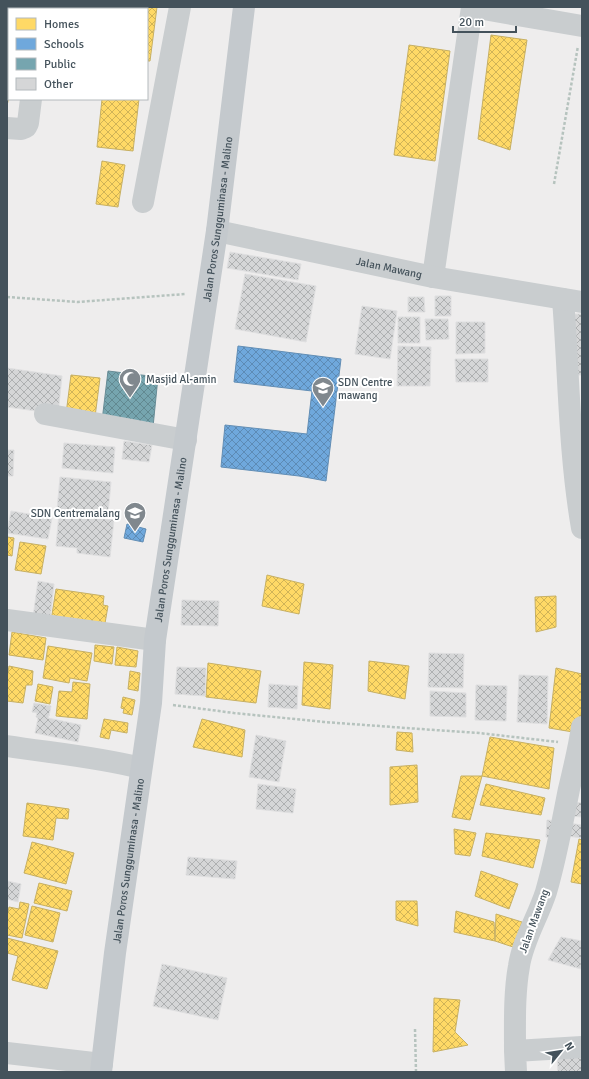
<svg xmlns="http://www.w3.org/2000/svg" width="589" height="1079" font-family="Signika,sans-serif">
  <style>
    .homes { fill: url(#homes-cross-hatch); stroke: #c7b063 }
    .schools { fill: url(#schools-cross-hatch); stroke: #628eb5 }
    .public { fill: url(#public-cross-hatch); stroke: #678c96 }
    .building { fill: url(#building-cross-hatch); stroke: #dfdfe0 }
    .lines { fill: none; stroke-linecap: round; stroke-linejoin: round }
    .path { stroke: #b6c3be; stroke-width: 2.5; stroke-dasharray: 3 2; stroke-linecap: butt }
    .minor { stroke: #c9cdcf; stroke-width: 22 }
    .tertiary { stroke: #c9cdcf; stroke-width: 22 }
    .primary { stroke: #c4c9cd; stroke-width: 22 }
    .labels { text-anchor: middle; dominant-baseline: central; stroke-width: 4; stroke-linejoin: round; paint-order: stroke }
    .street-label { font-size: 11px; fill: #44525b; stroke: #fff }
    .poi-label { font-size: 11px; fill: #44525b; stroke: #fff; text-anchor: start }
  </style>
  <defs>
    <pattern id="homes-cross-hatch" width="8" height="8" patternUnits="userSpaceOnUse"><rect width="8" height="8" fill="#ffd966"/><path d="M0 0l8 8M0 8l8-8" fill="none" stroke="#d0b357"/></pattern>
    <pattern id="schools-cross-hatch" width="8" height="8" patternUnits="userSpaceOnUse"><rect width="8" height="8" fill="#6fa8dc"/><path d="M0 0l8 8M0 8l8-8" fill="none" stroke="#5d8bb5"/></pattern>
    <pattern id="public-cross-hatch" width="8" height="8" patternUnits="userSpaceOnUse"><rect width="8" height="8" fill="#76a5af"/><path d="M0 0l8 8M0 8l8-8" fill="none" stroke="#628991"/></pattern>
    <pattern id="building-cross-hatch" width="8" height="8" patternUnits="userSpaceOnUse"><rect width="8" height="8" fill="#d5d6d7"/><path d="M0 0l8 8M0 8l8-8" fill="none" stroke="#aeb0b1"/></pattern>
  </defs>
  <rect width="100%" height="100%" fill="#eeeded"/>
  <!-- homes -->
  <path class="homes" d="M7,7h24v2h-22v23h-2z
    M117,7h40l-7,54h-3v-52h-30z
    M491,35l36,5 -17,110 -32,-11z
    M409,45l41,6 -15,110 -41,-6z
    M7,78l2,1v17l-2,10z
    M102,99h37l-6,52 -36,-4z
    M102,161l23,4 -7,42 -22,-3z
    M71,375l29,3 -5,39 -29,-3z
    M7,537l7,1 -2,18 -5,-1z
    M20,542l26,4 -5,28 -26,-4z
    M267,575l37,9 -5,30 -37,-8z
    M56,589l48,7 -1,9 5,1 -4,23 -53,-8z
    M556,596v31l-20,5 -1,-35z
    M12,632l34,6 -3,22 -34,-5z
    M95,645l19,2 -2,17 -18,-3z
    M48,646l44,7 -5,28 -17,-3 -1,5 -26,-5z
    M117,647l21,4 -2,16 -21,-2z
    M369,661l40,5 -4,33 -37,-8z
    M304,662l29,3 -3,44 -28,-4z
    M208,663l53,8 -5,32 -50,-6z
    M9,666l24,5 -1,14h-6l-3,18 -16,-2v-23z
    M556,668l26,6v33l-3,26 -30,-5z
    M130,671l10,2 -2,18 -10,-2z
    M73,682l17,2 -3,35 -31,-3 3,-25 13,1z
    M38,684l15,3 -3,17 -15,-3z
    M123,697l12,3 -3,15 -9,-2 1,-4 -3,-1z
    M104,719l24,4 -1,10 -16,-3 -2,9 -9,-2z
    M202,719l43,11 -3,27 -49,-10z
    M397,732l15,1 1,19 -17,-2z
    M490,737l64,11 -5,41 -67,-13z
    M417,765l1,37 -28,3v-38z
    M461,776h21l-12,44 -18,-3z
    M486,784l59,14 -4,17 -61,-10z
    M27,803l42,6 -1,10 -12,-1 -3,22 -30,-4z
    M454,829l22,4 -6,23 -15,-2z
    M486,833l54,7 -7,28 -51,-12z
    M579,839l3,1v44l-11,-2z
    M32,842l42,11 -8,31 -42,-11z
    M481,871l37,13 -9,25 -34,-13z
    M39,883l33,8 -5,20 -33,-8z
    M396,901h21l1,25 -22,-6z
    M20,902l9,2 -7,34 -15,-3v-19l2,-9 10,2z
    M32,906l28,7 -7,29 -28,-7z
    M456,911l38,11 1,19 -41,-9z
    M496,914l26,8 -9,25 -18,-6z
    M7,938l51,13 -11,38 -35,-9 6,-24 -11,-3z
    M434,998l26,2 -5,32 13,13 -35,7z"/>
  <!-- schools -->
  <path class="schools" d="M238,346l103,13 -15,122 -27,-5 -78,-9 4,-42 82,9 5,-43 -78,-9z
    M127,524l19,5 -3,13 -19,-4z"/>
  <!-- public -->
  <path class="public" d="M108,371l50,6 -5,50 -51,-6z"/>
  <!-- building -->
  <path class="building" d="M230,252l71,12 -3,16 -71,-12z
    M245,274l71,12 -10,56 -71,-13z
    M435,296h16v20h-16z
    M408,297h16l1,15h-17z
    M362,306l35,5 -7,48 -35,-5z
    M574,314h8v61h-10z
    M398,317h22v26h-22z
    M425,319h23l1,20 -23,1z
    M456,322h29v31l-29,1z
    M398,346l33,1 -1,39h-33z
    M455,359h33v23h-32z
    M7,368l55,8 -4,38 -51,-7z
    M124,441l28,4 -3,17 -27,-3z
    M64,443l51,4 -2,26 -51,-5z
    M7,450h7l-1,26h-6z
    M60,477l51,5 -3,33 -51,-5z
    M11,511l41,7 -4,21 -41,-6z
    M59,514l55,6 -4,37 -33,-4v-5l-21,-2z
    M38,581l16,3 -4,36 -17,-3z
    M182,600l37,1 -1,25 -37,-1z
    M429,653l35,1 -1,34 -35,-1z
    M177,667l29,1 -1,28 -30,-2z
    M519,675l29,1 -1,48 -30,-2z
    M269,684l29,2 -1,23 -29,-2z
    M476,685l31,1 -1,35 -31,-1z
    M430,691l36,2v24l-36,-1z
    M34,703l17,3 -2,10v-1l-1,3 33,7 -3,17 -43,-9 3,-15 -2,-1 1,-4 -5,-1z
    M256,735l30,6 -7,41 -30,-5z
    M258,784l38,5 -3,24 -37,-4z
    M571,802l11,1v14l-12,-1z
    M547,820l12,1 -1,18 -12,-2z
    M568,823l14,2v13l-15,-2z
    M188,857l49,4 -2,18 -49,-4z
    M7,881l14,3 -3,18 -11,-3z
    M561,937l21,4 -1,28 -33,-9z
    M162,964l65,14 -9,42 -65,-14z
    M557,1057h25v15h-24z"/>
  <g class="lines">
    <!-- path -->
    <path class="path" d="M554,184l24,-138
      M7,297l71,5 107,-8
      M173,705l61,8 90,9 96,7 59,4 79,9
      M415,1029l1,43"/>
    <!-- minor -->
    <path class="minor" d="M472,7l110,19
      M47,9v-2
      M7,128l14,1 5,-2 2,-4 3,-24
      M143,202l37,-195
      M433,277l39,-270
      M563,299c6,76 6,153 19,229
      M45,414l141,26
      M7,620l148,20
      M582,727c-3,21 -8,41 -13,62 -7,35 -13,69 -23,103 -8,25 -23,48 -27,74 -5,28 -4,57 -4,85l67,-4
      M7,746c45,7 90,11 134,22
      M515,1051l1,21
      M7,1053l95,11"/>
    <!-- tertiary -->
    <path class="tertiary" id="s1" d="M217,231l216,46 149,25"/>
    <!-- primary -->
    <path class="primary" id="s2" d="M101,1072l14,-119 36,-250 4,-63 62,-409 27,-224"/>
  </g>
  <!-- icons -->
  <defs>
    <g id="mosque-pin" transform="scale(1.15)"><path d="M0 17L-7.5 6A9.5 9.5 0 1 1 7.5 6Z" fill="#80888e" stroke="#fff"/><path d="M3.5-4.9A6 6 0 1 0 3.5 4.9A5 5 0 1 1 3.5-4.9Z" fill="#fff"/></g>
    <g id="school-pin" transform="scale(1.15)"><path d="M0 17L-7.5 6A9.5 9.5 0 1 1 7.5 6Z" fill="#80888e" stroke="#fff"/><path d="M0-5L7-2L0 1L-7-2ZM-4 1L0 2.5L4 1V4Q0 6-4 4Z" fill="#fff"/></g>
  </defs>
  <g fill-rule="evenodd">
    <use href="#mosque-pin" x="130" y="379"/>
    <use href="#school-pin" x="323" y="388"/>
    <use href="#school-pin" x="135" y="513"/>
  </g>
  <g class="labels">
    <!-- street labels -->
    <g class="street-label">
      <text stroke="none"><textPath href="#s2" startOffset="861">Jalan Poros Sungguminasa - Malino</textPath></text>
      <text stroke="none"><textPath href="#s1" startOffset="176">Jalan Mawang</textPath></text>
      <text stroke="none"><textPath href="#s2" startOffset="537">Jalan Poros Sungguminasa - Malino</textPath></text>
      <text stroke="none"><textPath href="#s2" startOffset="213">Jalan Poros Sungguminasa - Malino</textPath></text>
      <text transform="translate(534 921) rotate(-70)">Jalan Mawang</text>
    </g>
    <!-- poi labels -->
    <g class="poi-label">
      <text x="146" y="379">Masjid Al-amin</text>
      <text x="338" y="382">SDN Centre<tspan x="338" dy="13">mawang</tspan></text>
      <text x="120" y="513" text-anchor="end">SDN Centremalang</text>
    </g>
  </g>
  <!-- border -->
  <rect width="589" height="1079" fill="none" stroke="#44525b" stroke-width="16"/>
  <!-- legend -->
  <rect x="8" y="8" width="140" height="92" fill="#ffffff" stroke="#b4babd"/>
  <rect x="16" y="18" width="20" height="12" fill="#ffd966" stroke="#b4babd"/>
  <text x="44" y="28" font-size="12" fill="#44525b">Homes</text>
  <rect x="16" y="38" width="20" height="12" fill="#6fa8dc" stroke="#b4babd"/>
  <text x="44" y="48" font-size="12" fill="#44525b">Schools</text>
  <rect x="16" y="58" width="20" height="12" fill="#76a5af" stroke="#b4babd"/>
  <text x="44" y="68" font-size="12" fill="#44525b">Public</text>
  <rect x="16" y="78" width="20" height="12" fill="#d5d6d7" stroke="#b4babd"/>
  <text x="44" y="88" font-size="12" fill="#44525b">Other</text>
  <!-- north arrow -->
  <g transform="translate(561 1051) rotate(60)" stroke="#ffffff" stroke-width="3" paint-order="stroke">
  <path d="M0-3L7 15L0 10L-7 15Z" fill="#44525b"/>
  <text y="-6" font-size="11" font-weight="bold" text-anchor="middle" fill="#44525b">N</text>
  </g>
  <!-- scale -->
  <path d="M453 26v6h63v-6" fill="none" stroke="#44525b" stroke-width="2"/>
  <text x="459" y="26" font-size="12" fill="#44525b" stroke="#ffffff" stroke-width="3" paint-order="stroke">20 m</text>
</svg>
